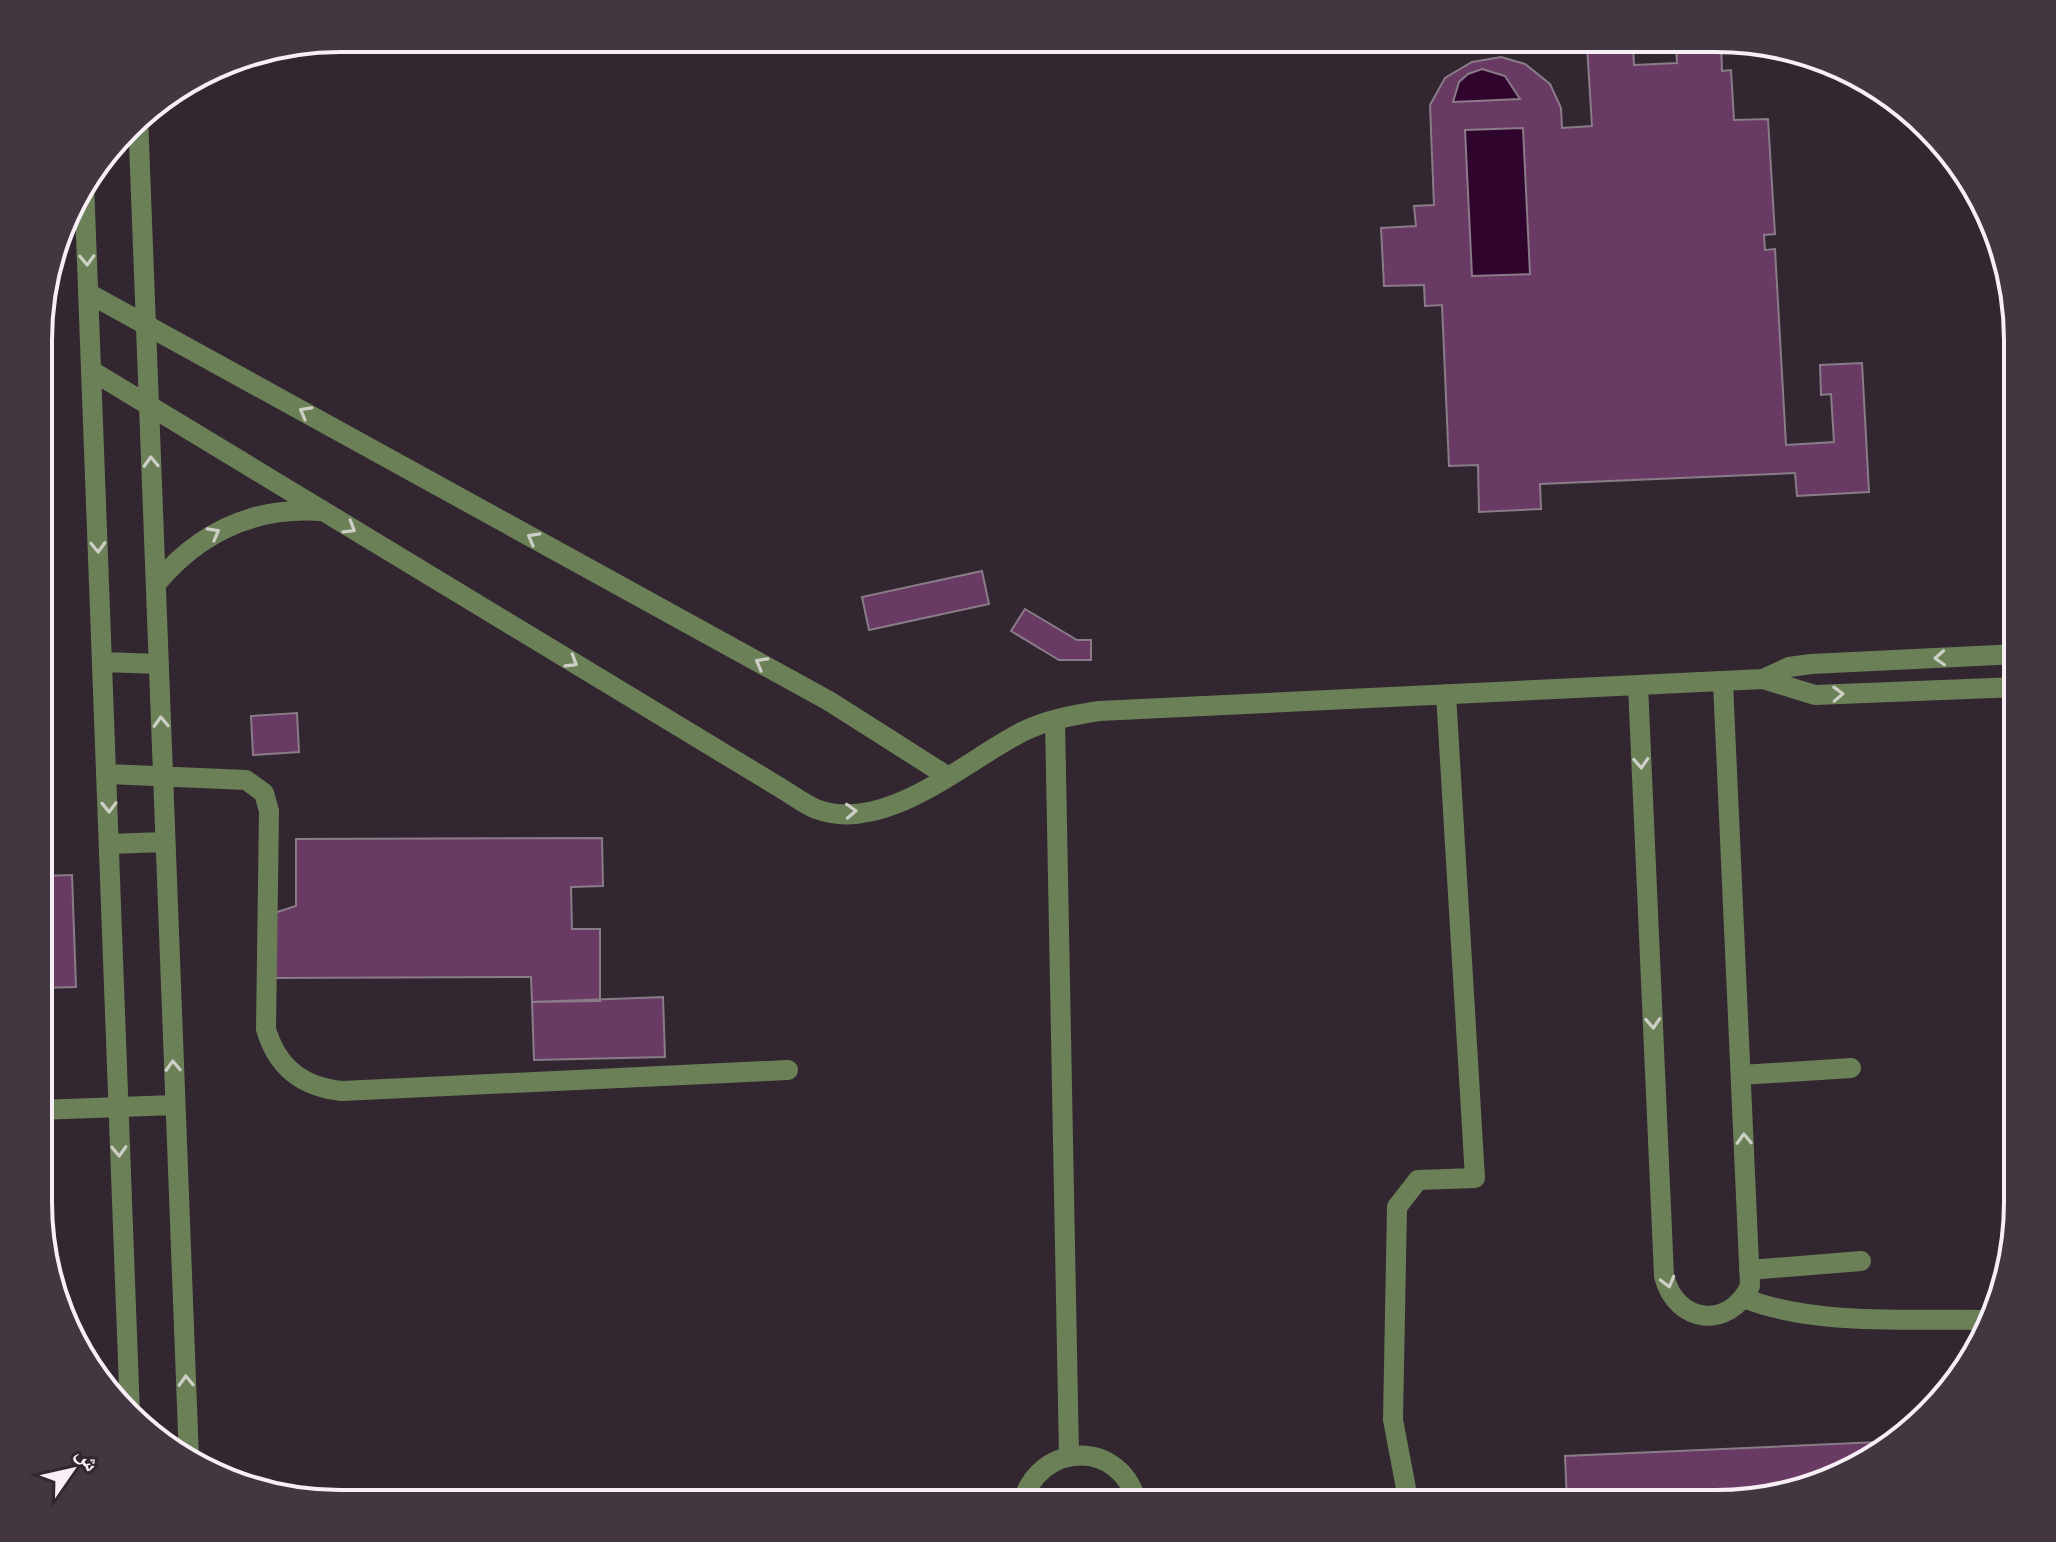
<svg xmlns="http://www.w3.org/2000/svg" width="2056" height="1542" font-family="Montserrat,'Noto Naskh Arabic',sans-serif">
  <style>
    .water { fill: #30052d }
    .building { fill: #693b64; stroke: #897b87; stroke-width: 2; fill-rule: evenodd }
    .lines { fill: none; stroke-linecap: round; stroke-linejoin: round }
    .minor { stroke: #6b8056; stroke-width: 20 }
    .oneway { stroke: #cdcec5 }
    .rim { fill: none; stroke: #f7eff5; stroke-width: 4 }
  </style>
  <rect width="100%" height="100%" fill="#322731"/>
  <!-- water -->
  <path class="water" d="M1482,69l23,7 15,23 -67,3c3,-20 11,-27 29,-33z
    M1523,128l7,146 -58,2 -7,-146z"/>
  <!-- building -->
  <path class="building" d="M1721,39l1,32 9,-1 3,50 34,-1 7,115 -11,1 1,15 10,-1 11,196 48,-3 -3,-48 -10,1 -1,-30 42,-2 7,129 -72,4 -2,-23 -255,11 1,25 -62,3 -1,-47 -29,1 -7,-161 -17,1 -1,-21 -40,1 -3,-58 35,-2 -2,-20 20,-1 -4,-100 15,-27 27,-16 29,-5 24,7 25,20 11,24 1,20 30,-2 -5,-80 46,-2 1,21 43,-2 -1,-21zM1482,69l23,7 15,23 -67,3 6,-20 9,-8zM1523,128l7,146 -58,2 -7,-146z
    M982,571l7,33 -120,26 -7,-33z
    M1025,609l52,31h14v20h-32l-48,-29z
    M297,713l2,39 -46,3 -2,-39z
    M602,838l1,48 -32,1 1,42h28v72l-68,1 -1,-25 -256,1 -1,-65 22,-7v-67z
    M72,875l4,112 -37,1v-112z
    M663,997l2,60 -131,3 -2,-58z
    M1878,1442v9l-29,22 -133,31h-255l106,-1 -2,-47z"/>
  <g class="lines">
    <!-- minor -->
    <path class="minor" d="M138,116l51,1343
      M84,182l46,1233
      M88,293l741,408 118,75
      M92,371l687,416c12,7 25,17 37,22 69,26 149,-48 206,-77 24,-12 51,-17 77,-21l664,-32 26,-12 22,-3 207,-10
      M156,584c43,-52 97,-77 164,-73
      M103,662l56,2
      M1763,679l52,16 203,-8
      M1638,685l26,591c12,48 65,54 86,10l-27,-604
      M1055,720l14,736
      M108,774l138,6 18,13 5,18 -3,218c11,38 36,58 76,62l446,-21
      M109,844l56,-2
      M1741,1075l110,-7
      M39,1110l135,-5
      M1749,1270l112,-9
      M1744,1298c71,29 173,20 250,22
      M1022,1504c16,-64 101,-65 115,0
      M1409,1504l-16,-84 4,-213 21,-27 57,-2 -29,-484"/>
  </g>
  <!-- one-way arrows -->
  <defs><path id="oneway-chevron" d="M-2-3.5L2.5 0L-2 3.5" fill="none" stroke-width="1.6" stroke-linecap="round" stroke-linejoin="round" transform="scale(2)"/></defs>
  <g class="oneway">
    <use href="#oneway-chevron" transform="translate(87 260) rotate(88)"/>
    <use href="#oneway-chevron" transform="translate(305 412) rotate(-151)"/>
    <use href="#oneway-chevron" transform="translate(151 462) rotate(-92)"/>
    <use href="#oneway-chevron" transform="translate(350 528) rotate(31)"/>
    <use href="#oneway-chevron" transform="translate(214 533) rotate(-29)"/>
    <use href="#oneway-chevron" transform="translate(533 538) rotate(-151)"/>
    <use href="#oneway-chevron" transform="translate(98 547) rotate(88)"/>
    <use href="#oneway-chevron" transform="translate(1940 658) rotate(177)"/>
    <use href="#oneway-chevron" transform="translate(572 662) rotate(31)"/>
    <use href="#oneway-chevron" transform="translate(761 663) rotate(-151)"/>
    <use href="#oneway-chevron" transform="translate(1838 694) rotate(-2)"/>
    <use href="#oneway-chevron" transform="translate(161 722) rotate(-92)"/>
    <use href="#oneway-chevron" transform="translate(1641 763) rotate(87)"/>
    <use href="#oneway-chevron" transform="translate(109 807) rotate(89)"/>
    <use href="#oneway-chevron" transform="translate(851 811) rotate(-3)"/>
    <use href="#oneway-chevron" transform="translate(1653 1023) rotate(87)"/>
    <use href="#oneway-chevron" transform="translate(173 1066) rotate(-92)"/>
    <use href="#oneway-chevron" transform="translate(1744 1139) rotate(-92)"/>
    <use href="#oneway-chevron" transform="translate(119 1151) rotate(88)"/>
    <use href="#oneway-chevron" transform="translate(1668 1282) rotate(75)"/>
    <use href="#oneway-chevron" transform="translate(186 1381) rotate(-92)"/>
  </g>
  <!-- crop -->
  <path d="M0 0H2056V1542H0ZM340 52H1716A288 288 0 0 1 2004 340V1202A288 288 0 0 1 1716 1490H340A288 288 0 0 1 52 1202V340A288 288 0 0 1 340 52Z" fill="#423741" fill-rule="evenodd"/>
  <path class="rim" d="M340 52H1716A288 288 0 0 1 2004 340V1202A288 288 0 0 1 1716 1490H340A288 288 0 0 1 52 1202V340A288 288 0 0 1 340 52Z"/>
  <!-- north arrow -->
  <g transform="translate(72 1470) rotate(56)" stroke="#322731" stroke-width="6" paint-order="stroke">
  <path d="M0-6L14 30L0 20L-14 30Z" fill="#f7eff5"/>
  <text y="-12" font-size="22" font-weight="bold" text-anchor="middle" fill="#f7eff5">ش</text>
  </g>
</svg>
